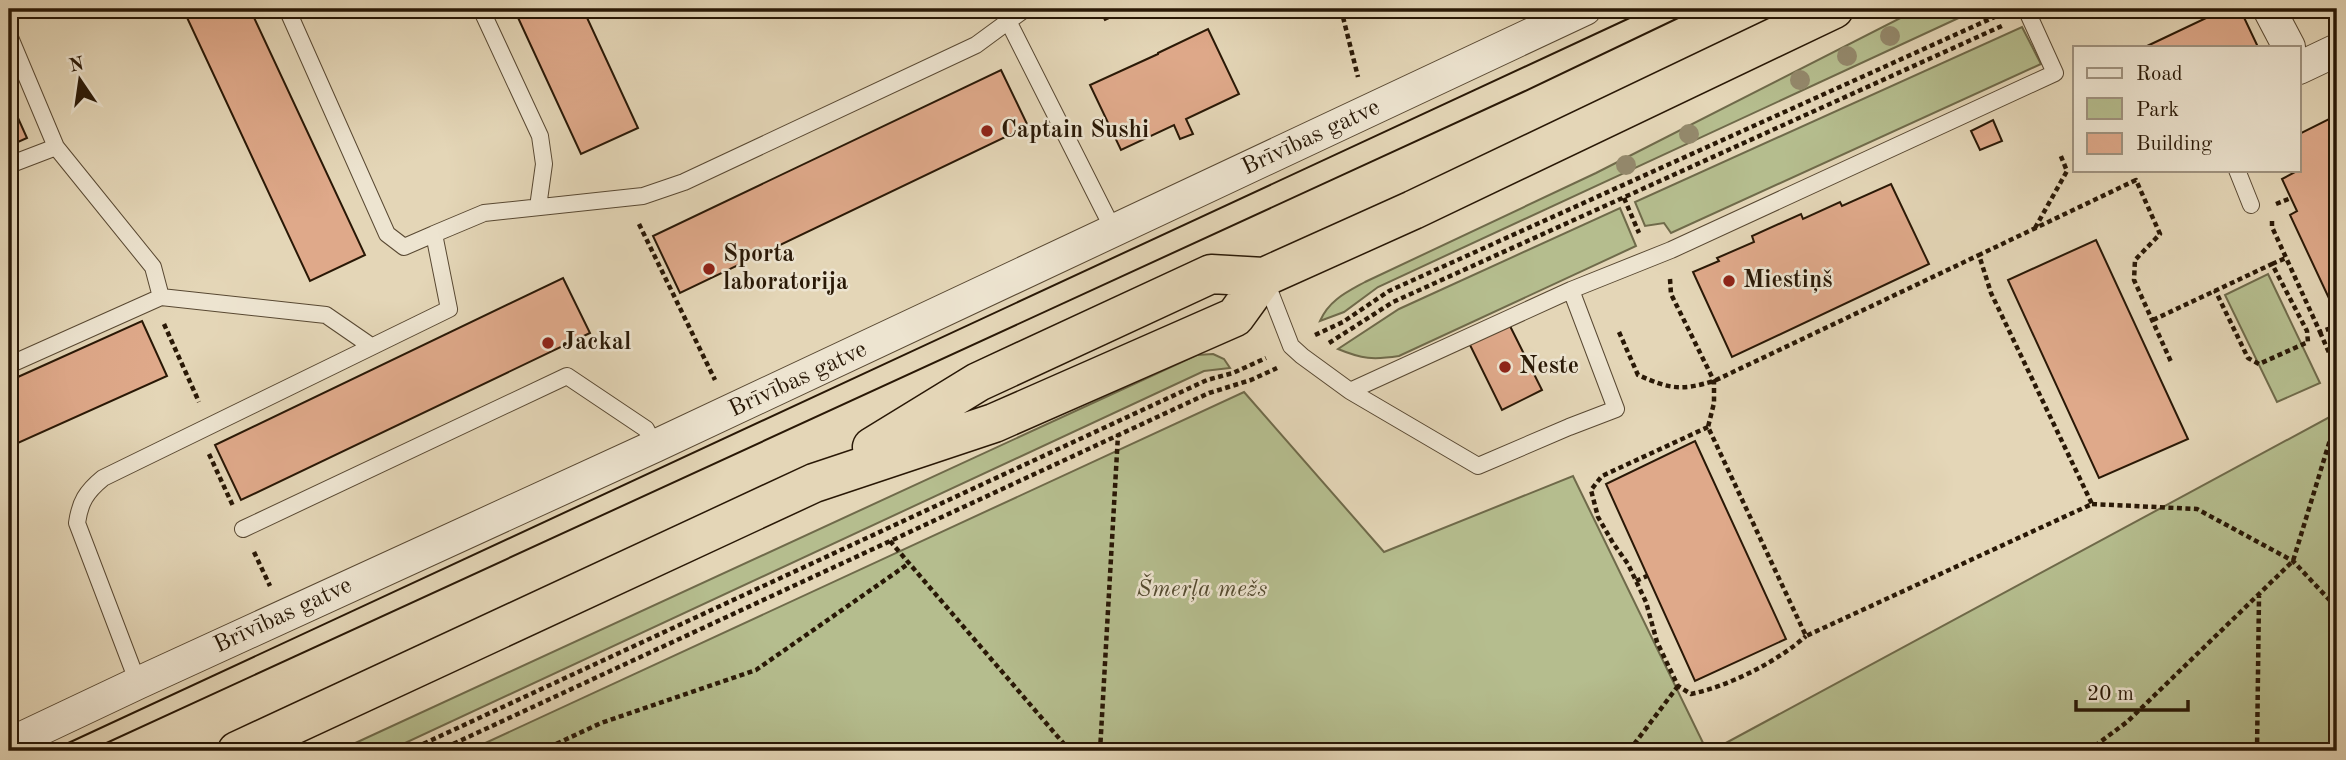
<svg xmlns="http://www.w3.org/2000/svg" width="2346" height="760" font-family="'Old Standard TT',serif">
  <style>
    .green { fill: #b5bd8e; stroke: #6f6a4a; stroke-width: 2 }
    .building { fill: #dfa98a; stroke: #291806; stroke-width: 2 }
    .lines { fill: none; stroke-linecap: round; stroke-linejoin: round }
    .service-casing { stroke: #584832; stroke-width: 18 }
    .minor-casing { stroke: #584832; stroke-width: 34 }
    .trunk-casing { stroke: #291806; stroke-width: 41 }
    .path { stroke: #291806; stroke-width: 4.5; stroke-dasharray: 5 3.5; stroke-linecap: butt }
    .service { stroke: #ede4d0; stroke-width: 16 }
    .minor { stroke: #ede4d0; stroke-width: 32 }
    .trunk { stroke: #e4d6b7; stroke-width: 38 }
    .tram { stroke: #291806; stroke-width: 2 }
    .tree { fill: #94896c }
    .poi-dot { fill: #8f2418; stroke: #ede4d0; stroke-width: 2.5 }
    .labels { text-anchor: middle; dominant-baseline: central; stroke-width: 5; stroke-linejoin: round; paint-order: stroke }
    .poi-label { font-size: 24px; font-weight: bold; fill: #291806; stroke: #ede4d0; text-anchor: start }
    .street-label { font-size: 24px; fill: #291806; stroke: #ede4d0 }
    .park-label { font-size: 24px; font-style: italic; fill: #534a2f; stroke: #ede4d0 }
  </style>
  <rect width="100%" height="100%" fill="#e4d6b7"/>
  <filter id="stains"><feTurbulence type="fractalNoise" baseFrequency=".00286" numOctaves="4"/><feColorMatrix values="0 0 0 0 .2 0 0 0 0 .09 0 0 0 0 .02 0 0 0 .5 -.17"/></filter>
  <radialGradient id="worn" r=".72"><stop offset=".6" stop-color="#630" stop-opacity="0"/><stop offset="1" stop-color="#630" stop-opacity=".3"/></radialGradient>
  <!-- green -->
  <path class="green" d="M1918,9h60l-600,278 -34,25 -24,9c9,-21 27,-29 45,-39l231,-109z
    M2022,27l19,37 -370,169 -7,-10 -19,3 -10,-24z
    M1620,208l16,38 -237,110c-26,4 -37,3 -61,-7l61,-40z
    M2268,274l52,109 -43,19 -52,-107z
    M1213,354l11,5 6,9 -26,3 -816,380h-50l859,-396z
    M1244,392l140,160 189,-76 134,275h-1239z
    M2337,413v338h-626z"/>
  <!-- building -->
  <path class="building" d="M183,9h67l115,246 -55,26z
    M514,9h69l55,119 -57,26z
    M1099,9h29l-23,11z
    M2225,9h15l18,38h-113z
    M1208,29l31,65 -53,25 7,15 -13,5 -6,-14 -53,25 -31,-65 68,-31v-1z
    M1001,70l27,56 -348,167 -27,-57z
    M9,98l18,40 -18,8z
    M2337,115v193l-3,1 -44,-94 7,-4 -15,-32 17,-9v-36z
    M1993,120l9,21 -22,9 -9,-19z
    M1891,184l38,80 -197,93 -39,-85 26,-11 -2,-3 37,-16 -2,-6 49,-22 2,5 37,-17 2,4z
    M2096,240l92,199 -89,39 -91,-198z
    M563,278l27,55 -349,167 -26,-55z
    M142,321l25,55 -158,71v-66z
    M1509,324l33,66 -40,20 -33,-67z
    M1695,441l91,198 -91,42 -89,-197z"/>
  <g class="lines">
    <!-- service casing -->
    <g class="service-casing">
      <path id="service" d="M287,9l100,225 17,13 30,-13
        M481,9l59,127 4,28 -6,43
        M1002,9l112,222
        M9,35l47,112
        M9,165l47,-18 97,120 8,30
        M2237,170l14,35
        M1265,279l26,67 11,10 48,35 221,-101 100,-40 384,-177 -29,-64
        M9,365l152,-68 165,18 45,31
        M1350,391l128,75 91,-39 47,-18 -45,-119
        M243,529l324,-153 79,53 9,17
        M138,683l-61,-160c3,-21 9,-31 26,-45l346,-169 -15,-75 50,-21 159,-17 41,-14 292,-137 49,-36"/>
    </g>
    <!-- minor casing -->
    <g class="minor-casing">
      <path id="minor" d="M2269,9l20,38
        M2299,68l38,-18
        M9,744l129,-61 517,-237 930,-437"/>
    </g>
    <!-- trunk casing -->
    <g class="trunk-casing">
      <path id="trunk" d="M872,447l106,-65 233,-108 53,3 149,-67 421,-201
        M237,751l577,-268 180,-60 241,-106 29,-40"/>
    </g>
    <!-- path -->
    <path class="path" d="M1341,9l17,68
      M1624,198l15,35
      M2276,204l15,-6
      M2272,221v6l48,105 17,-6
      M639,224l76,156
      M2035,228l32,-57 -7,-17
      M2272,264l14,-6
      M1670,279l1,15 43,87v22l-6,24 98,209 286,-132 -101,-211 -12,-38 157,-75 24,54 -25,26 -1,20 38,84
      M2153,320l119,-56 35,67 1,11 -49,22 -11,-6 -33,-68
      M164,324l35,78
      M1619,332l19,43c32,14 42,16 76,6l265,-126
      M2320,332l17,39
      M1315,335l28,-13 46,-31 612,-277
      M1329,343l64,-41 611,-277
      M1708,427l-106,49 -11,14 7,27 15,26 15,21 18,38 11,40 21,44 13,8c38,-8 86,-32 115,-58
      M209,454l24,52
      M2092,504l105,5 96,52 44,47
      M890,541l180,210
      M254,552l16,34
      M1636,581l11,-5
      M408,751l799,-371 26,-7 33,-15
      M438,751l771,-358 42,-13 26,-12
      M541,751l60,-28 155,-53 152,-106
      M1100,751l18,-316
      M1629,751l49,-65
      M2088,751l39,-29 166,-161 44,-144
      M2257,751l2,-155"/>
    <!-- service -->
    <use href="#service" class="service"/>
    <!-- minor -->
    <use href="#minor" class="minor"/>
    <!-- trunk -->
    <use href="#trunk" class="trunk"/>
    <!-- tram -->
    <path class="tram" d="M51,751l1598,-742
      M89,751l1434,-659 174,-83"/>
  </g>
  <!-- trees -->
  <g class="tree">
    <circle cx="1890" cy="36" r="10"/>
    <circle cx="1847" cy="56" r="10"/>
    <circle cx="1800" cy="80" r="10"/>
    <circle cx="1689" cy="134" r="10"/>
    <circle cx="1626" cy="165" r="10"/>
  </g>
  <!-- markers -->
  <g class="poi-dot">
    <circle cx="987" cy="131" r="7"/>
    <circle cx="709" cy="269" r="7"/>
    <circle cx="1729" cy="281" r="7"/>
    <circle cx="548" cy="343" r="7"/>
    <circle cx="1505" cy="367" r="7"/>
  </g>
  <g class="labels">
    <!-- poi labels -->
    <g class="poi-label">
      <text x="1001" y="131">Captain Sushi</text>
      <text x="723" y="255">Sporta<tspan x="723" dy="28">laboratorija</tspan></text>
      <text x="1743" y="281">Miestiņš</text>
      <text x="562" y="343">Jackal</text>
      <text x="1519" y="367">Neste</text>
    </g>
    <!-- street labels -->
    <g class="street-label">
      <text transform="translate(1311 138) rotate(-25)">Brīvības gatve</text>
      <text transform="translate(798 380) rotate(-25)">Brīvības gatve</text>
      <text transform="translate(283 616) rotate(-25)">Brīvības gatve</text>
    </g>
    <!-- park labels -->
    <g class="park-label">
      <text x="1202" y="590">Šmerļa mežs</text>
    </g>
  </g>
  <!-- margin -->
  <rect width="2346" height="760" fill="none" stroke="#e4d6b7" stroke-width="35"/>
  <rect x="10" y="10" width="2325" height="739" fill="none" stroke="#291806" stroke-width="3.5"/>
  <rect x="18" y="18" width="2311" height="725" fill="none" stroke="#291806" stroke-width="2"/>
  <!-- legend -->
  <rect x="2073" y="46" width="228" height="126" fill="#ede4d0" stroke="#9f927f" stroke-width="2"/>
  <rect x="2087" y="68" width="35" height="10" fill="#ede4d0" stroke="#9f927f" stroke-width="2"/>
  <text x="2136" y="80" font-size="21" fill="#291806">Road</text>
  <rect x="2087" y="98" width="35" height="21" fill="#b5bd8e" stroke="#9f927f" stroke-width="2"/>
  <text x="2136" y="116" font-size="21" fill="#291806">Park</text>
  <rect x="2087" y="133" width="35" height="21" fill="#dfa98a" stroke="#9f927f" stroke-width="2"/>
  <text x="2136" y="150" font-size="21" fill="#291806">Building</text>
  <!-- north arrow -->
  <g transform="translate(80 80) rotate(347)" stroke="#ede4d0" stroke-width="5" paint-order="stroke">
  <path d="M0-5L12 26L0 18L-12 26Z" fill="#291806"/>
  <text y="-10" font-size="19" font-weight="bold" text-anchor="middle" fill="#291806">N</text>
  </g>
  <!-- scale -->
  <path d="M2076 700v10h112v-10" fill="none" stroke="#291806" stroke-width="3.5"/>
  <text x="2087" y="700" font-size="21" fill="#291806" stroke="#ede4d0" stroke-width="5" paint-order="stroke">20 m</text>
  <rect width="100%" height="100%" filter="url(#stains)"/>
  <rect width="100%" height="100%" fill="url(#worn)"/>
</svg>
